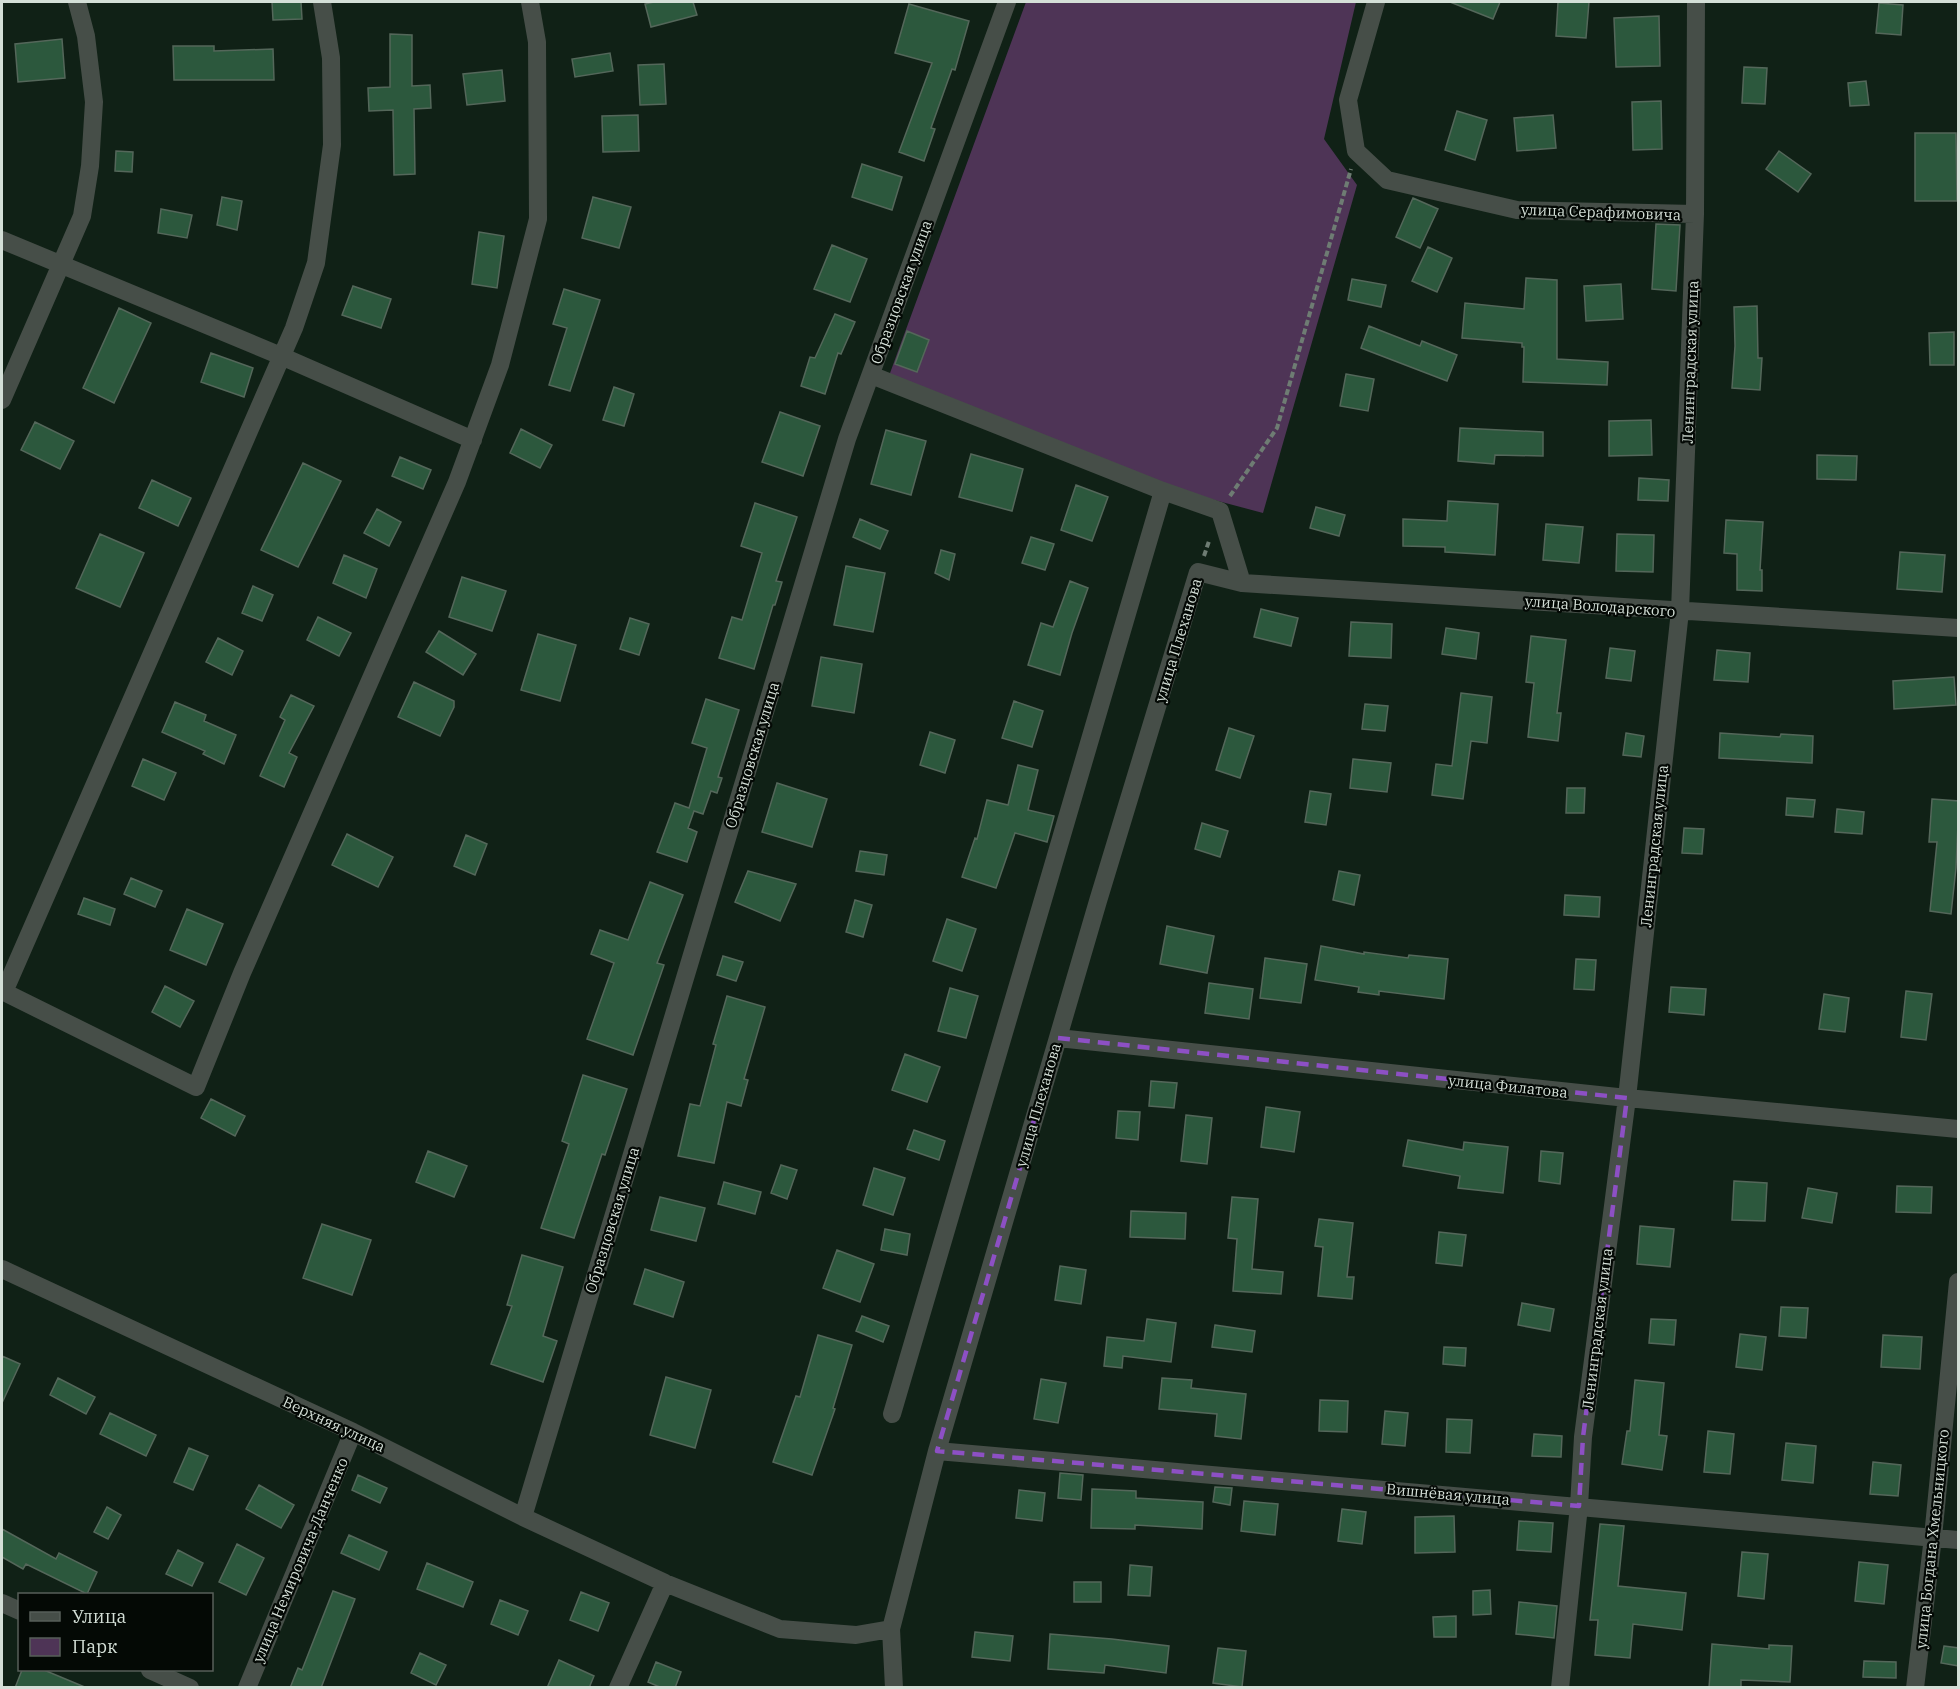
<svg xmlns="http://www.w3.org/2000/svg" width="1960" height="1689" font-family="'IBM Plex Serif',serif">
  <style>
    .green { fill: #4e3456 }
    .building { fill: #2c583d; stroke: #54675a; stroke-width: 1.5 }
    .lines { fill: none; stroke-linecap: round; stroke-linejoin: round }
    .path { stroke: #6e7c73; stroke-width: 4; stroke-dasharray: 6 3; stroke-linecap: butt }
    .minor { stroke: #464e48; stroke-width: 18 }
    .marked { fill: none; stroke: #8d50c4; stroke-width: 4.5; stroke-dasharray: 12 8; stroke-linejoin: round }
    .labels { text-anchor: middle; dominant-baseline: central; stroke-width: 4.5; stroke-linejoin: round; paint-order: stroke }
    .street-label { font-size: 15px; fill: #d4dfd7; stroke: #040905 }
  </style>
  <rect width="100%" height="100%" fill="#102116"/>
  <!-- green -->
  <path class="green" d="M1026,2h330l-32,137 33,46 -94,328 -105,-28 -272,-101z"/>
  <!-- building -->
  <path class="building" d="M272,2h29l1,17 -29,1z
    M654,2h39l4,13 -46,12 -6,-23z
    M1450,2h50l-7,17z
    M1558,2h31l-3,36 -30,-2z
    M1879,3l24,2 -2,30 -25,-2z
    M909,4l60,17 -14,49 -3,-1 -21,59 4,1 -11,32 -25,-9 33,-89 -37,-10z
    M1659,16l1,50 -44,1 -2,-49z
    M390,34l22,1v51l18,-1 1,23 -17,1 1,65 -21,1 -1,-65 -24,1 -1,-23 22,-1z
    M62,39l3,39 -47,4 -3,-38z
    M173,46h41v5l59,-2 1,31h-100z
    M610,53l3,18 -38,6 -3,-18z
    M664,64l2,40 -26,1 -2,-40z
    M1744,67l23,1 -2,36 -23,-1z
    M502,70l3,31 -38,4 -4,-31z
    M1866,81l3,24 -19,1 -2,-23z
    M1661,101l1,48 -29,1 -1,-48z
    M1457,111l30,9 -12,40 -30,-10z
    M638,115l1,36 -36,1 -1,-36z
    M1553,115l3,33 -39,3 -3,-33z
    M1915,133h41l1,68h-42z
    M116,151l17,1 -1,20 -17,-1z
    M1779,151l32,23 -13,18 -32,-23z
    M862,164l40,13 -10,33 -40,-13z
    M222,197l20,4 -5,29 -20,-5z
    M593,197l38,10 -12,41 -37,-10z
    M1413,198l25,11 -18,39 -24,-11z
    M161,209l31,6 -5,23 -29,-5z
    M1656,224l24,1 -4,66 -24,-2z
    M479,232l25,4 -7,52 -25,-4z
    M832,245l35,14 -17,43 -36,-13z
    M1428,247l24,11 -15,34 -25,-11z
    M1526,278l31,2v79l51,3 -1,23 -84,-3 1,-35h-2v-4l-60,-5 3,-35 59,6z
    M1352,279l34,6 -5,22 -33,-7z
    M1621,284l2,35 -37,2 -2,-35z
    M353,286l38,13 -10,29 -39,-13z
    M564,289l36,11 -30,91 -21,-6 18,-57 -14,-4z
    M1757,306l1,52h4l-2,32 -28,-2 3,-42 -1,-39z
    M119,308l32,15 -37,80 -31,-15z
    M835,314l20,8 -14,32 -3,-1 -13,41 -24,-8 9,-29 5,1z
    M1369,326l51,20 2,-5 35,14 -10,26 -86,-33z
    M907,331l22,9 -12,32 -22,-8z
    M1954,332v33h-24l-1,-32z
    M211,353l42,15 -9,29 -43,-15z
    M1346,374l28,5 -6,32 -28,-5z
    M614,387l20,7 -10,32 -21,-6z
    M780,412l40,14 -17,50 -41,-14z
    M1651,420l1,35 -43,1v-35z
    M35,422l39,19 -14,28 -39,-19z
    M1460,428l83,4v24l-48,-1 -1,9 -36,-3z
    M521,429l31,16 -12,23 -30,-15z
    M886,430l40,11 -15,54 -40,-11z
    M971,454l52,15 -11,42 -53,-14z
    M1817,455l40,1 -1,24 -39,-1z
    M400,457l31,13 -8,19 -31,-13z
    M303,463l38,18 -43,86 -37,-17z
    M1639,478l30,2 -1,21 -30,-1z
    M152,480l39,18 -13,28 -39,-18z
    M1076,485l32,12 -16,44 -31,-11z
    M1448,501l50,3 -3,51 -50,-3v-5l-42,-1v-27l44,2z
    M755,503l42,14 -21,64 6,1 -7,23h-2l-19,64 -35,-11 13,-41 10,3 20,-67 -21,-7z
    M1316,507l29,8 -6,21 -29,-8z
    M377,509l24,13 -12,24 -25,-13z
    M860,519l28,12 -8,18 -27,-12z
    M1726,520l37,2 -3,48h2v21l-25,-1v-36l-13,-1z
    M1546,524l37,3 -4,36 -36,-3z
    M100,534l44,19 -24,54 -44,-19z
    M1617,534l37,1 -1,37 -37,-1z
    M1031,537l23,7 -9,26 -23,-7z
    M941,550l14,4 -6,26 -14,-7z
    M1900,552l45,3 -3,37 -45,-3z
    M344,555l33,14 -11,29 -33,-15z
    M846,566l39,7 -12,59 -39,-7z
    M462,577l44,14 -14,40 -43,-14z
    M1070,581l18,7 -16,45 -12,42 -32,-10 13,-42 12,4z
    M253,586l20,9 -11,26 -20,-8z
    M1261,609l37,9 -7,28 -37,-9z
    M318,617l33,16 -12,23 -32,-16z
    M630,618l19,6 -10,31 -19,-6z
    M1351,622l41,2 -1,34 -42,-2z
    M1446,628l33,5 -3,26 -34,-5z
    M439,631l37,23 -13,21 -37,-23z
    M538,634l38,11 -16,56 -39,-11z
    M1531,636l35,4 -9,73h4l-3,28 -30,-4 6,-54 -8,-1z
    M218,638l25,13 -11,24 -26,-13z
    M1610,648l25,3 -4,30 -25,-3z
    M1717,650l33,3 -2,29 -34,-2z
    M821,657l41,7 -8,49 -42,-7z
    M1954,677l2,28 -62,4 -1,-28z
    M414,682l40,19v6l-14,29 -42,-19z
    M1461,693l31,4 -5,46 -16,-2 -8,58 -31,-4 4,-31 16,2z
    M291,695l23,11 -25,47 8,4 -13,30 -24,-11 25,-56 -5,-3z
    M706,699l33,11 -21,67 4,1 -5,15 -6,-2 -8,23 -9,-3 -6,17 9,4 -10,30 -30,-10 18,-49 14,5 18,-60 -15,-5z
    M1014,701l29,10 -11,36 -30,-9z
    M175,702l31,13 -2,6 32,14 -12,29 -21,-10 2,-3 -43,-19z
    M1365,704l23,2 -3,25 -23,-2z
    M1229,728l25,8 -14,42 -24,-8z
    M930,732l25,8 -10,33 -25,-8z
    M1626,733l18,3 -3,21 -18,-2z
    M1720,733l60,4 1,-3 32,2 -1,27 -93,-5z
    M143,759l33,14 -12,27 -32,-14z
    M1353,759l38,4 -4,29 -37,-4z
    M1018,765l20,5 -10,40 26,6 -7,26 -32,-9 -19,55 -34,-11 13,-39 2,1 10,-39 21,5z
    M777,783l50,16 -15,48 -50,-15z
    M1567,788h18l-1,25h-18z
    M1310,791l21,3 -5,31 -21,-3z
    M1787,798l28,2 -2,17 -27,-2z
    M1932,799l27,2 -3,67 -5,46 -21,-3 7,-69h-8z
    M1837,809l27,3 -2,22 -27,-2z
    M1202,823l26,8 -8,26 -25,-8z
    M1684,828l20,1 -2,25 -20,-1z
    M347,834l46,23 -15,30 -46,-22z
    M466,835l21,9 -12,31 -21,-9z
    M860,851l27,4 -3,20 -28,-4z
    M748,871l48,13 -16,37 -45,-19z
    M1339,871l21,4 -6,30 -21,-5z
    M131,878l31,13 -7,16 -31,-13z
    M650,882l33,13 -26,68 7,2 -31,90 -46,-16 27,-76 -23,-9 9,-24 28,10z
    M1565,895l35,2 -1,20 -35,-2z
    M84,898l31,11 -5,16 -32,-11z
    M855,900l17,5 -9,32 -17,-5z
    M187,909l36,15 -17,41 -36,-15z
    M947,919l29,10 -14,42 -29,-10z
    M1167,926l47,10 -7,37 -47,-9z
    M1321,946l43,8v-2l44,6 1,-3 39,4 -4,40 -65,-8v4l-21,-3 1,-5 -44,-7z
    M723,956l20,6 -7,19 -19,-6z
    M1265,958l42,6 -6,39 -41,-5z
    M1576,959l20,1 -2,30 -20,-1z
    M1209,983l44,6 -4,30 -44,-6z
    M165,986l29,15 -14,26 -28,-15z
    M1671,987l35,2 -2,26 -35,-3z
    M950,988l28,8 -12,42 -28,-7z
    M1906,991l26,3 -6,46 -25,-3z
    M1824,994l25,4 -4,34 -26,-3z
    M727,996l38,11 -21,72 4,1 -7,26 -14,-4 -13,61 -36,-7 12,-52 10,2 16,-61 -3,-1z
    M905,1054l35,13 -13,35 -35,-12z
    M583,1075l44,14 -22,66 -3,-1 -28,84 -33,-10 28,-84 -7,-3z
    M1151,1081l26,2 -3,25 -25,-2z
    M211,1099l34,17 -10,20 -34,-18z
    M1266,1107l34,5 -6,40 -33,-5z
    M1118,1111l22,1 -2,28 -22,-2z
    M1186,1115l26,3 -5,46 -26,-3z
    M914,1130l31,11 -6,19 -32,-11z
    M1408,1140l55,10 1,-8 44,5 -5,46 -45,-5 2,-12 -57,-10z
    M428,1151l39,15 -13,31 -38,-15z
    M1541,1151l22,2 -3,31 -21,-3z
    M781,1165l16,5 -10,29 -16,-6z
    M874,1168l31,10 -12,37 -30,-10z
    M1734,1181l33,2 -2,38 -33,-1z
    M724,1182l37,10 -6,22 -37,-10z
    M1897,1186l35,1 -1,26 -35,-1z
    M1808,1188l29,5 -5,30 -30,-5z
    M660,1197l45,11 -9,33 -45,-11z
    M1232,1197l26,2 -6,70 31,3 -2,22 -48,-3 4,-52 -9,-1z
    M1131,1211l55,2 -1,26 -55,-2z
    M1319,1219l34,4 -6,54h7l-2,22 -34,-3 5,-49 -8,-1z
    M322,1224l49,16 -19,55 -49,-17z
    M1640,1226l34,3 -4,38 -33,-3z
    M885,1229l25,5 -3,21 -26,-5z
    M1439,1232l27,3 -4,31 -26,-3z
    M837,1250l37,14 -14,38 -37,-14z
    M522,1255l41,12 -20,69 14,5 -14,41 -52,-18 21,-58 -5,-1z
    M1060,1266l26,4 -5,34 -26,-4z
    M645,1269l39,13 -11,35 -39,-13z
    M1522,1303l32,6 -4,22 -32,-6z
    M1781,1307l27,1 -2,30 -27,-2z
    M862,1316l27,10 -6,16 -27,-11z
    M1147,1319l29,4 -5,39 -48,-6 -1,12 -18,-2 3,-29 37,4z
    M1651,1319l25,1 -2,25 -25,-2z
    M1215,1325l40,6 -3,21 -40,-5z
    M1740,1334l26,3 -4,33 -26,-3z
    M818,1335l34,10 -19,63 2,1 -23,66 -39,-13 23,-66 4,1z
    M1883,1335l39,2 -2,32 -39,-2z
    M1444,1347l22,1 -1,18 -22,-2z
    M2,1356l18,8 -18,39z
    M666,1377l45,13 -16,58 -45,-13z
    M58,1378l37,19 -9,17 -36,-19z
    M1162,1378l30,2 -1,8 55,6 -5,45 -26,-3 2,-22 -58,-5z
    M1041,1379l25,4 -8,40 -24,-4z
    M1635,1380l29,3 -5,52 8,1 -5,34 -40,-6 5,-33h3z
    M1320,1400l28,1 -1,31 -28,-1z
    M1385,1411l23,2 -3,33 -23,-2z
    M110,1413l46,22 -10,21 -46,-22z
    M1447,1419l25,1 -2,33 -24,-1z
    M1708,1431l26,3 -4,40 -26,-2z
    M1534,1434l28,2 -1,21 -29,-1z
    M1786,1443l30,3 -3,37 -31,-3z
    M189,1448l19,8 -15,34 -19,-8z
    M1873,1462l28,3 -3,31 -28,-2z
    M1060,1473l23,2 -2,25 -23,-2z
    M358,1475l29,13 -7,15 -28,-13z
    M259,1485l35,20 -13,23 -35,-19z
    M1215,1487l17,1 -2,17 -17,-3z
    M1092,1489l44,2v7l67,4 -1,27 -67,-4v4l-44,-1z
    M1019,1490l26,3 -3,28 -26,-3z
    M1244,1501l34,3 -3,31 -34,-4z
    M107,1507l14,8 -13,24 -14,-7z
    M1342,1509l24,3 -4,32 -24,-3z
    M1454,1516l1,36 -40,1v-36z
    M1519,1521l34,2 -2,29 -34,-2z
    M1600,1524l24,2 -6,60 68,7 -4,37 -49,-6 -3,34 -35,-3 3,-35h-8z
    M2,1529l54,30 3,-6 38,19 -10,22 -61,-30 -3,5 -21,-12z
    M349,1535l38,17 -8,18 -38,-17z
    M237,1544l27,14 -18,37 -27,-13z
    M178,1550l25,13 -11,23 -26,-12z
    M1742,1552l26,2 -4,45 -26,-3z
    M1859,1562l29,3 -4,39 -29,-3z
    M427,1563l46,19 -10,25 -46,-18z
    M1130,1565l22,2 -2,29 -22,-1z
    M1074,1582h27v20h-27z
    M1490,1590l1,24 -18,1v-24z
    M333,1591l22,8 -34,89h-31l8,-20 4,2z
    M581,1592l28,11 -11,28 -28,-11z
    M500,1600l28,11 -10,24 -27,-11z
    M1519,1602l38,4 -3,32 -38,-4z
    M1456,1616v21h-22l-1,-20z
    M975,1632l38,4 -3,25 -38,-4z
    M1050,1634l62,5 57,7 -3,27 -61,-8 -1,8 -56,-4z
    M1712,1644l57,5v-4l23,1 -2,36 -49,-2v8h-32z
    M1944,1646l15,2v18l-18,-3z
    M1218,1648l28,3 -4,36 -29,-4z
    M420,1653l26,12 -10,20 -25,-12z
    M559,1660l35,16 -5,12h-42z
    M1864,1661l32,1v16l-33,-1z
    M656,1662l25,10 -6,16h-13l-14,-6z
    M22,1670h22l43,18h-72z"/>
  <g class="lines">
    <!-- path -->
    <path class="path" d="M1230,496l47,-68 74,-259
      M1204,556l5,-15"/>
    <!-- minor -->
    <path class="minor" d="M1376,2l-28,98 8,51 31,29 130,30 178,4
      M2,240l279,116 192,84
      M871,375l292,116 57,20 22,72
      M2,400l80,-184 8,-50 4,-64 -8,-66 -9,-34
      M2,991l194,96 46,-114 215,-491 43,-117 38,-146 -1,-177 -7,-40
      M4,992l290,-664 22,-65 16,-118 -1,-87 -9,-56
      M1058,1038l569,60 331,31
      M2,1269l351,163 170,85 142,66 115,46 76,6 35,-6
      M892,1414l271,-923
      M937,1451l1021,89
      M523,1517l324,-1078 160,-437
      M2,1603l18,8
      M150,1670l40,18
      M247,1688l106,-256
      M618,1688l47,-105
      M894,1688l-3,-59 46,-178 161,-550 100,-329 44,11 716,45
      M1560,1688l19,-182 4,-69 44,-339 53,-487 15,-397 1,-212
      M1915,1688l18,-151 25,-255"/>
  </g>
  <!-- marked area -->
  <path class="marked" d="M1058,1038l569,60 -44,339 -4,69 -642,-55z"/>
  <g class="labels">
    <!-- street labels -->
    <g class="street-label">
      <text transform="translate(1601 212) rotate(2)">улица Серафимовича</text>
      <text transform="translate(901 292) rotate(-70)">Образцовская улица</text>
      <text transform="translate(1690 362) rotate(-88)">Ленинградская улица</text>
      <text transform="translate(1600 606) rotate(4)">улица Володарского</text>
      <text transform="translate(1178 640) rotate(-73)">улица Плеханова</text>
      <text transform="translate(752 755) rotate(-73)">Образцовская улица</text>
      <text transform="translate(1654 846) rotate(-84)">Ленинградская улица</text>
      <text transform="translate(1508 1086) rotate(6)">улица Филатова</text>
      <text transform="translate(1038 1105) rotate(-74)">улица Плеханова</text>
      <text transform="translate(612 1220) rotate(-73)">Образцовская улица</text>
      <text transform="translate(1597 1329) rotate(-83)">Ленинградская улица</text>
      <text transform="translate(334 1424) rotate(25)">Верхняя улица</text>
      <text transform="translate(1448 1494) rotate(5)">Вишнёвая улица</text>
      <text transform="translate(1932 1539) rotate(-84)">улица Богдана Хмельницкого</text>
      <text transform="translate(300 1560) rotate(-67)">улица Немировича-Данченко</text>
    </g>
  </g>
  <!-- border -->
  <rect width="1960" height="1689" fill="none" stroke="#d4dfd7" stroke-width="6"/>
  <!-- legend -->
  <rect x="18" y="1593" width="195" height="78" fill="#040905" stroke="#575f59" stroke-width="1.5"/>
  <rect x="30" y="1612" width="30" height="9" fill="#464e48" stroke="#575f59" stroke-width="1.5"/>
  <text x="72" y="1623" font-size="18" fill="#d4dfd7">Улица</text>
  <rect x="30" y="1638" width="30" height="18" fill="#4e3456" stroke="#575f59" stroke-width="1.5"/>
  <text x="72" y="1653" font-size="18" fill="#d4dfd7">Парк</text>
</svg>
